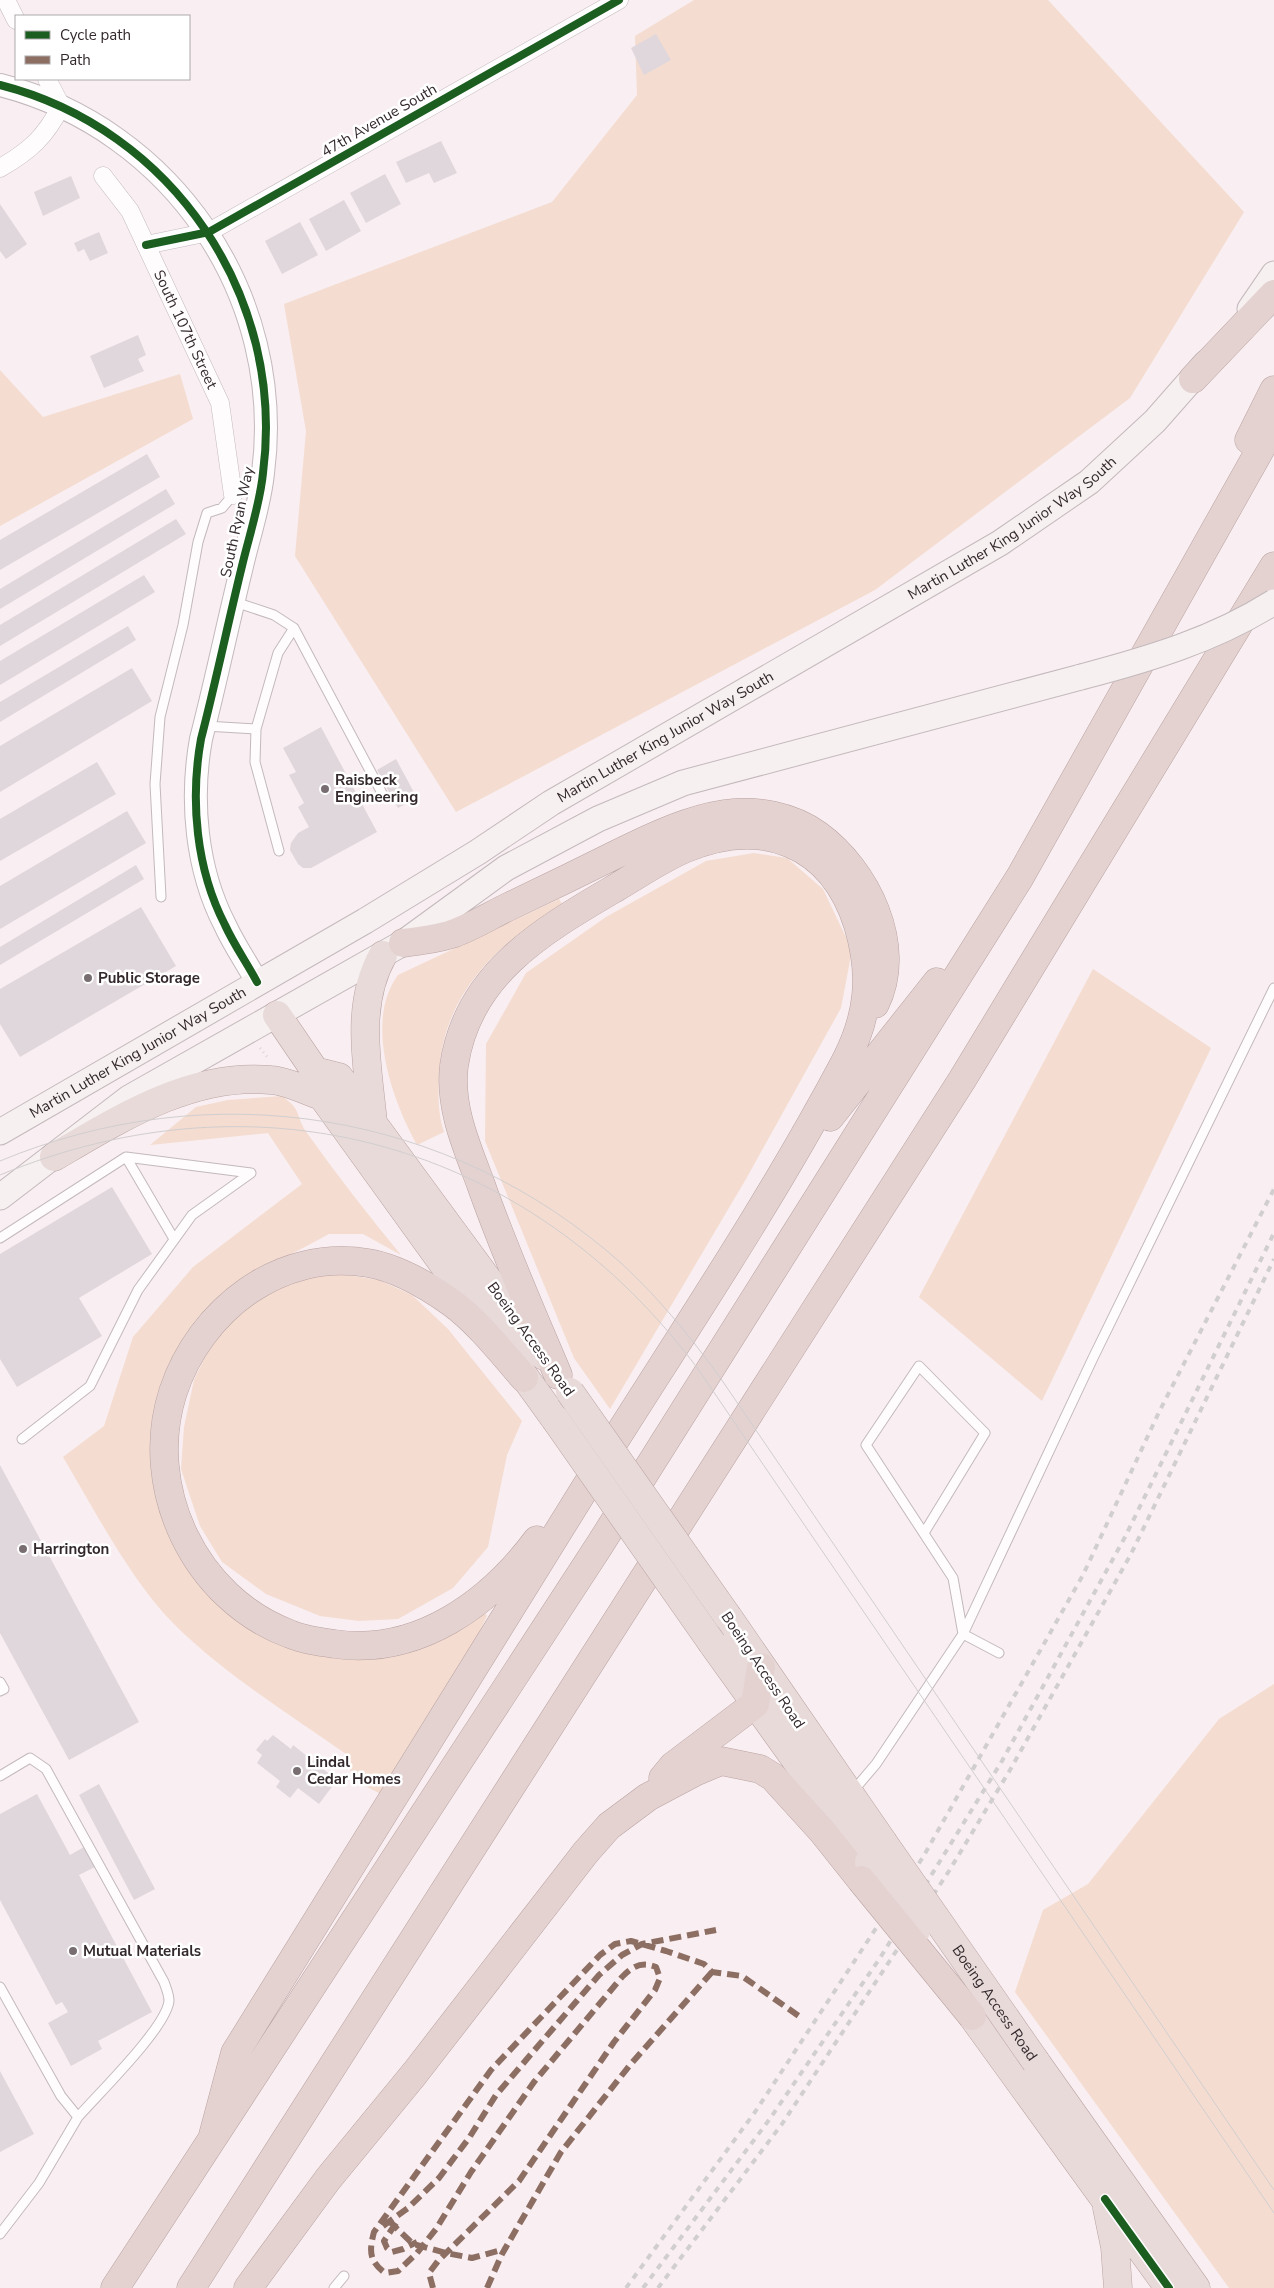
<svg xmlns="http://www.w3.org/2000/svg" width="1274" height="2288" font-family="'Nunito Sans',sans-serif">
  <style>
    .green { fill: #f4dcd0 }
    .building { fill: #e0d7dc }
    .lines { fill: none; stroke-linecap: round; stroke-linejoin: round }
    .service-casing { stroke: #c3b9bc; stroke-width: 11 }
    .minor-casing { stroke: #c3b9bc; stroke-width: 19 }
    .tertiary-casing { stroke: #c3b9bc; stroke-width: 24 }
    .secondary-casing { stroke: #c3b9bc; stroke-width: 27 }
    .trunk-casing { stroke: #b9a3a2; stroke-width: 29 }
    .motorway-casing { stroke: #b9a3a2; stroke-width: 29 }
    .path { stroke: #dad7d8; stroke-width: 3; stroke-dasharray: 1 4; stroke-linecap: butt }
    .service { stroke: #fefcfd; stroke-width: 9 }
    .minor { stroke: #fefcfd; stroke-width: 18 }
    .tertiary { stroke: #fefcfd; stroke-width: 22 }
    .secondary { stroke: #f6f0f0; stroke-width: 25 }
    .trunk { stroke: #e9dada; stroke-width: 28 }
    .motorway { stroke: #e4d2d1; stroke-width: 28 }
    .tram { stroke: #d1cecf; stroke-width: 1 }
    .rail { stroke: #d1cecf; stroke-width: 4; stroke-dasharray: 6 6; stroke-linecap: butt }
    .secondary-bridge-casing { stroke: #c3b9bc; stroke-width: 27; stroke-linecap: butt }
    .trunk-bridge-casing { stroke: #b9a3a2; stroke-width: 29; stroke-linecap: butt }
    .motorway-bridge-casing { stroke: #b9a3a2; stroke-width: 29; stroke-linecap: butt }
    .secondary-bridge { stroke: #f6f0f0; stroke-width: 25 }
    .trunk-bridge { stroke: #e9dada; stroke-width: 28 }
    .motorway-bridge { stroke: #e4d2d1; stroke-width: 28 }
    .quiet { stroke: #8d6e63; stroke-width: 6; stroke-dasharray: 12 6; stroke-linecap: butt }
    .cycleway-casing { stroke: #fff; stroke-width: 11 }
    .cycleway { stroke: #1b5e20; stroke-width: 8 }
    .poi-dot { fill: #786e71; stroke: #fff; stroke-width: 2 }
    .labels { text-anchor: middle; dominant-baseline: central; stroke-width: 5; stroke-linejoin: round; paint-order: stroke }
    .street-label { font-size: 15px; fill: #33292c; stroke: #fff }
    .poi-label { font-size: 15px; font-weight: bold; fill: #33292c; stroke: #fff; text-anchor: start }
  </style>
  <rect width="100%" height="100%" fill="#f9eef1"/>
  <!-- green -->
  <path class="green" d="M694,0h354l196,212 -114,186 -255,192 -419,222 -161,-256 11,-125 -22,-127 268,-102 85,-107 -2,-59z
    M0,370l43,47 137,-43 13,45 -193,107z
    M754,853l33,5 36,31 29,61 -11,58 -95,171 -136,230 -36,-51 -89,-217 1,-97 40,-71 80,-56 100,-56z
    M559,899l3,5c-65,40 -120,90 -123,172 -1,19 -1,38 5,56l-27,13c-25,-45 -53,-124 -19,-170z
    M1093,969l118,79 -169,353 -123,-104z
    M282,1096c21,15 13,20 25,37 30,42 61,82 94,122l-38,-21h-34l-84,45 -82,116 14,150 127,100 180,-33 3,4 -15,31 -91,147 -28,-14 -7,-26c-58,-41 -122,-80 -172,-130 -43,-43 -80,-115 -111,-167l41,-31 29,-89 60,-70 109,-83 -34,-51 -118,12 46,-38 32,-7z
    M341,1274l38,6 33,15 36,34 74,92 -15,34 -19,92 -35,41 -55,31 -39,2 -39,-5 -54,-22 -44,-32 -22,-36 -19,-57 3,-42 10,-47 15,-31 17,-23 18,-17 57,-33z
    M1274,1684v604h-45l-214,-296 28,-82 45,-26 131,-165z"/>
  <!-- building -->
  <path class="building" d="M656,34l15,26 -27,15 -13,-27z
    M441,141l16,32 -23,10 -5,-10 -23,10 -10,-21z
    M385,174l16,30 -35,19 -16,-30z
    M71,176l9,22 -37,18 -9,-24z
    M344,200l17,31 -35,20 -17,-32z
    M0,204l27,40 -21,15 -6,-8z
    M300,222l18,33 -36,19 -17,-33z
    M99,232l9,21 -18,8 -6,-12 -6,3 -4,-9z
    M138,335l8,20 -8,4 6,12 -40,17 -14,-32z
    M147,454l13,23 -160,93v-30z
    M166,489l9,15 -175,105v-20z
    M176,519l10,15 -186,112v-21z
    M144,575l11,17 -155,93v-24z
    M128,626l8,14 -136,82v-20z
    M132,668l20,33 -152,91v-46z
    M321,727l56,105 -66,36h-8l-5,-4 -8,-14 1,-7 7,-10 11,-6 -11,-20 6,-4 -15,-28 7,-3 -13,-24z
    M396,759l21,39 -19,10 -21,-38z
    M97,762l19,32 -116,67v-42z
    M127,811l19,32 -146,86v-43z
    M136,865l8,14 -144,86v-18z
    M141,907l35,59 -156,91 -20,-33v-35z
    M112,1187l40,67 -73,44 23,38 -85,51 -17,-28v-105z
    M0,1465l139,257 -70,38 -69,-127z
    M273,1735l18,14 2,-4 44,35 -18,24 -21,-16 -8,10 -14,-11 4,-6 -23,-18 5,-8 -6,-5 9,-11 2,2z
    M99,1784l56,105 -21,11 -55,-105z
    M37,1794l33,61 14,-8 11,20 -16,8 73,137 -54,29 4,8 -31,17 -23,-43 20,-11 -6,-10 -6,3 -56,-105v-86z
    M0,2071l34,63 -34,18z"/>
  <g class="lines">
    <!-- service casing -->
    <g class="service-casing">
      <path id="service" d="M235,602l39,13 20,13 89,167
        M205,726l51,3
        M279,851l-24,-89 1,-33 22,-76 16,-25
        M161,897l-6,-113 5,-67 23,-92 15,-83 9,-29 15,-5 11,-13
        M0,1238l126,-81
        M22,1439l68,-53 48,-96 54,-75 59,-42 -125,-16 48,82
        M924,1533l61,-100 -66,-67 -53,79 87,133 10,56 36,19
        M0,1682l4,7 -4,2
        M0,1776l30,-18 16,11 118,213c2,6 5,12 5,19 -3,27 -71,93 -91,116
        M853,1791l23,-27 87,-130 130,-276 181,-370
        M0,1987l61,109 17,21 -39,66 -39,51
        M334,2288l10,-12"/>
    </g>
    <!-- minor casing -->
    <g class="minor-casing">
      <g id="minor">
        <path d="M6,0l10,20"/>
        <path d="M0,168c30,-17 46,-32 61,-62l-14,-27"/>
        <path id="s1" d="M103,176l27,35 90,192 13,92"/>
        <path d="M146,245l63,-13 410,-232"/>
      </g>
    </g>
    <!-- tertiary casing -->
    <g class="tertiary-casing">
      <path id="tertiary" d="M0,85c173,44 286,212 263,388 -3,31 -14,63 -21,93 -14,57 -26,115 -41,173 -11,61 -5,130 24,186 9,20 22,38 32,57"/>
    </g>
    <!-- secondary casing -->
    <g class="secondary-casing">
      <g id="secondary">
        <path d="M1250,309l24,-35"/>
        <path id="s2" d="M0,1132l365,-211 113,-69 73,-49 449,-260 89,-61 66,-61 51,-58"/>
        <path d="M0,1197l129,-99 274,-155 103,-75 92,-49 85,-36 398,-106"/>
      </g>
    </g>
    <!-- trunk casing -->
    <g class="trunk-casing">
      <path id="trunk" d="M277,1015l38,56 7,25 233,323
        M315,1071l24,6 205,279
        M373,1123c-5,-56 -19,-117 10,-168
        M54,1157c65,-38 138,-85 217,-77 17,1 35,11 51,16
        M728,1617l155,225
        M712,1643l157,219
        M972,2016l197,272
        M1036,2062l160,226
        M1107,2208l8,39 3,41"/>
    </g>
    <!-- motorway casing -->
    <g class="motorway-casing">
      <path id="motorway" d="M1193,379l81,-85
        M1249,440l25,-50
        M403,943c17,-2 33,-4 49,-9 20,-7 39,-19 58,-28 38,-18 77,-37 115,-56 31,-15 65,-31 99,-36 31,-5 68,2 94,21 48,35 86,111 57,169
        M830,1117l107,-135
        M524,1378c-21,-24 -46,-56 -72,-75 -24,-17 -54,-35 -84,-40 -88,-15 -168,47 -195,129 -31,96 22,207 117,242 14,6 30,8 45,10 83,12 155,-41 202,-104
        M663,1778l10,-12 82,-62 6,-37
        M212,2139l23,-86c123,-199 246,-398 370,-597 82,-130 168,-258 240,-394 24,-46 28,-87 13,-137 -26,-83 -96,-109 -174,-76 -23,10 -45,25 -67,38 -73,43 -150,86 -163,179 -5,40 12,79 26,116 23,66 51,129 78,193
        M115,2288l484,-742 421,-669 254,-452
        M191,2288l771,-1208 312,-514
        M248,2288l80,-109 87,-106 171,-221 23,-26 39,-29 49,-26 24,-10 39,8 13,8 49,54 39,49"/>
    </g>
    <!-- path -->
    <path class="path" d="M260,1048l9,11"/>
    <!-- service -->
    <use href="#service" class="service"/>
    <!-- minor -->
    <use href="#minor" class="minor"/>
    <!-- tertiary -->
    <use href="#tertiary" class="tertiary"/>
    <!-- secondary -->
    <use href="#secondary" class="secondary"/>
    <!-- trunk -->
    <use href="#trunk" class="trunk"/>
    <!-- motorway -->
    <use href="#motorway" class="motorway"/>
    <!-- tram -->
    <path class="tram" d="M0,1161c211,-88 449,-51 621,102 36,33 67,71 96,110l557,817
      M0,1175c261,-108 530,-32 698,194l576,844"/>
    <!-- rail -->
    <path class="rail" d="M626,2288l129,-176 168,-255 160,-282 77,-165 114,-221
      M643,2288l126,-168 111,-162 122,-197 123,-224 149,-304
      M658,2288l124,-164 167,-253 61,-101 121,-216 143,-295"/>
    <!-- secondary-bridge casing -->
    <g class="secondary-bridge-casing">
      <path id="secondary-bridge" d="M1081,677c68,-18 133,-37 193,-75"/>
    </g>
    <!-- trunk-bridge casing -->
    <g class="trunk-bridge-casing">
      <g id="trunk-bridge">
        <path d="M570,1392l158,225"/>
        <path d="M555,1419l157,224"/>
        <path id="s3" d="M883,1842l153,220"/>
        <path d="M869,1862l47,69"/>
      </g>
    </g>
    <!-- motorway-bridge casing -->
    <g class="motorway-bridge-casing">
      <path id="motorway-bridge" d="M861,1880l111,136"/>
    </g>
    <!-- secondary-bridge -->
    <use href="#secondary-bridge" class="secondary-bridge"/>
    <!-- trunk-bridge -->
    <use href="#trunk-bridge" class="trunk-bridge"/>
    <!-- motorway-bridge -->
    <use href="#motorway-bridge" class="motorway-bridge"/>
    <!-- quiet -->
    <path class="quiet" d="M389,2221l24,23 33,9 26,5 33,-9
      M396,2223l-12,18 3,7 5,4 11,-3 14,-7
      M383,2226l25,-18 31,-30 30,-40 27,-43 103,-120 23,-20 20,-11 74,-14
      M433,2288l-4,-15 9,-12 81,-80 95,-139 41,-52 5,-12 -4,-11c-15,-6 -24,0 -34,10l-88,105 -63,90 -35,57 -19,24 -19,18 -13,2c-16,-12 -16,-22 -11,-41l117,-162 109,-115 15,-11 16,-3 35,10 38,13 8,8 30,4 61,43
      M487,2288l15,-34 59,-102 69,-87 82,-93"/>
    <!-- cycleway casing -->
    <g class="cycleway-casing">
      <path id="cycleway" d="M0,85c173,44 286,212 263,388 -3,31 -14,63 -21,93 -14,57 -26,115 -41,173 -11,61 -5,130 24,186 9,20 22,38 32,57
        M146,245l63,-13 410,-232
        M1105,2199l64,89"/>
    </g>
    <!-- cycleway -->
    <use href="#cycleway" class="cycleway"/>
  </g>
  <!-- markers -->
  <g class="poi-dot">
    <circle cx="325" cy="789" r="5"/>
    <circle cx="88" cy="978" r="5"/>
    <circle cx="23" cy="1549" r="5"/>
    <circle cx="297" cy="1771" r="5"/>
    <circle cx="73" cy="1951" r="5"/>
  </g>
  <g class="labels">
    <!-- street labels -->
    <g class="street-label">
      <text transform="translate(379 120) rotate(-30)">47th Avenue South</text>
      <text stroke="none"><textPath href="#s1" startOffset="175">South 107th Street</textPath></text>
      <text transform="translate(237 522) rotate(-78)">South Ryan Way</text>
      <text stroke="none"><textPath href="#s2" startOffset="1179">Martin Luther King Junior Way South</textPath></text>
      <text stroke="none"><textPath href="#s2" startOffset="774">Martin Luther King Junior Way South</textPath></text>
      <text stroke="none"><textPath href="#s2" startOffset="159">Martin Luther King Junior Way South</textPath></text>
      <text transform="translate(531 1339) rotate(54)">Boeing Access Road</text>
      <text transform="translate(763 1670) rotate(56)">Boeing Access Road</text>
      <text stroke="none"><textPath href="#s3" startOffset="196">Boeing Access Road</textPath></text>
    </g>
    <!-- poi labels -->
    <g class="poi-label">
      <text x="335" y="780">Raisbeck<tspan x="335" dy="17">Engineering</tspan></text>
      <text x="98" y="978">Public Storage</text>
      <text x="33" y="1549">Harrington</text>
      <text x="307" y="1762">Lindal<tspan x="307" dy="17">Cedar Homes</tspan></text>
      <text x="83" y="1951">Mutual Materials</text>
    </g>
  </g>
  <!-- legend -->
  <rect x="15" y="15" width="175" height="65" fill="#ffffff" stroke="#ada9ab"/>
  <rect x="25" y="31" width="25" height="8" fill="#1b5e20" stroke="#ada9ab"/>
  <text x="60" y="40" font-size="15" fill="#33292c">Cycle path</text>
  <rect x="25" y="56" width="25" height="8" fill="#8d6e63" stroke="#ada9ab"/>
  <text x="60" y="65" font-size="15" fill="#33292c">Path</text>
</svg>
